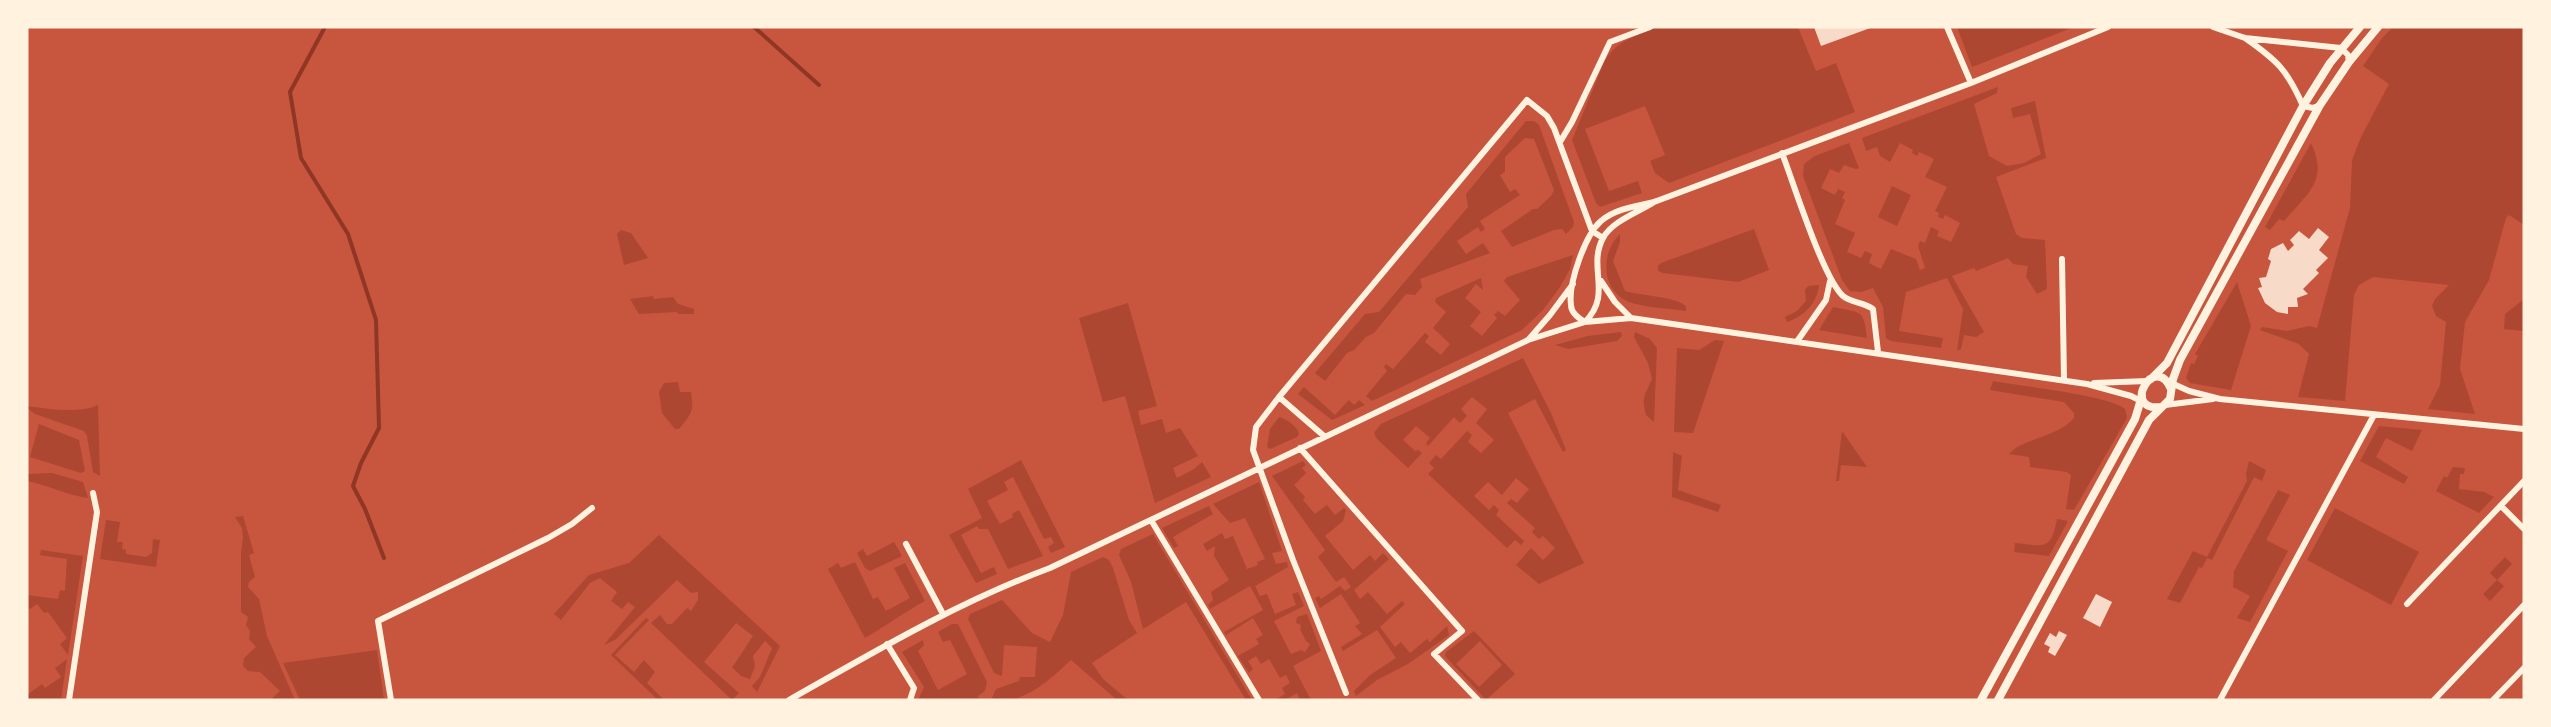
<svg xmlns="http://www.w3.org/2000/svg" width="2551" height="727" font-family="Quicksand,sans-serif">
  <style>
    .green { fill: #ae4732; fill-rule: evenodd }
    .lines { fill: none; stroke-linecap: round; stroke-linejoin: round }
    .stream { stroke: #8f3625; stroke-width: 4 }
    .building { fill: #f7dbc8 }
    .minor { stroke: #fff3e0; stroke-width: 6 }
    .secondary { stroke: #fff3e0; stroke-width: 8 }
  </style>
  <rect width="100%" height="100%" fill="#c8553d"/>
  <!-- green -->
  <path class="green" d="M1659,27h139l18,44 20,-8 19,49 -186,71 -14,-10 -5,-12 15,-6 -20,-49 -60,23 24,62 29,-10 4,12 -42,14 -4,-4 -24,-63 33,-80c13,-20 32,-25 54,-33z
    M1957,27h117l-102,40z
    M2393,27h131v198l-15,-10 -3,3 -17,62 -24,42 -5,47 15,45 -47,-5 12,-24 6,-63 -10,-6 -4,-10 3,-7 14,-14 -76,-8 -14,8 -5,10 -9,106 -47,-4 11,-43 -10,-10 -39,-14 2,-3 25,4 22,-5 8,2 33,-120 2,-48 9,-23 28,-53 -26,-18 19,-28z
    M1998,87l-1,6 -23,11 15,52 18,10 17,-3 17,-9 -11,-40 -17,4 -2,-10 24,-7 11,57 -50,19 20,57 6,4 23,2 2,49 -10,5 -11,-17 2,-11 -15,-2 -5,-6 -32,13 -2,-3 -22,8 32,56 -8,5 -12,-2 -3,14 -4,2 6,-42 -16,-31 -41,14 -7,39 44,7 -2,10 -50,-7 -5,-3 -3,-31 -10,-19 -12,4 -11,-1 -8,-11 -39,-104 1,-12 11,-8 34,-13 10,25 -3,1 -12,-4 -5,8 -9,-4 -9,19 14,7 3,-6 7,3 -3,6 3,2 -10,24 20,9 -8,19 14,6 4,-7 7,3 -3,9 12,6 10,-20 25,10 4,11 5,-2 -7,-22 2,-5 5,2 6,-16 8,4 -2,5 14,6 9,-19 -15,-8 -2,4 -5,-2 1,-4 -4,-2 12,-24 -22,-10 9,-18 -15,-7 -2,4 -5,-3 1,-3 -13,-7 -10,19 -10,-6 -3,-9 -11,4 -4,-13z
    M1526,121h8l5,4 35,97 -1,5 -7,7 -4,-5 -8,1 -42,17 -11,-16 32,-22h4l14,-13 3,-6 -20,-51 -9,-1 -20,19v15l-5,3 10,17 5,-3 5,6 -40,26 5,8 -4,3 -3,-5 -21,14 9,13 17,-11 7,10 -70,26 2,8 -7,8 -9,-1 -32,39 -8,4 -12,13 -7,3 -22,28 -10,-8 50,-59 14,-2 89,-105 -2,-13z
    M2311,143c18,38 -4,51 -27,78l-5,-2 -9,11 -5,-3z
    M1892,186l19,9 -14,31 -19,-9z
    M1754,229l15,41 -31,12 -75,-9 -5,-2v-5l3,-3z
    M621,230l10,3 17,25 -24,7 -7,-31z
    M1620,234v8l-7,19 12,30c17,5 48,5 61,15v5c-17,-3 -40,-3 -57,-9 -28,-12 -29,-48 -9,-68z
    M1573,255l-3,14 -10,18 -17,23 -21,20 -150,71 -6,-5 21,-25 -3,-4 2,-3 7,5 32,-36 4,3 -4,6 16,13 9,-11 -17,-16 13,-16 -11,-10 1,-4 45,-20 2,12 -7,-6 -11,14 16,14 -11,14 12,10 15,-18 -3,-3 4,-4 7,5 15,-16 -16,-19 3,-4z
    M2237,282l14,44 -20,64 -41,-7 -4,-5 5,-15 3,1 4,-8 -3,-2z
    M1819,285c-2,19 -15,31 -32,37l-2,-5 12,-6 9,-10 -1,-11 3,-4z
    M653,296l1,3 19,-2 5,7 16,5v5h-16l-1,-2 -38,2 -9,-15z
    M2524,299v32l-20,-2 1,-15z
    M1128,303l29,103 -19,5 3,14 21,-6 4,14 14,-5 18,28 -25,12 4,10 17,-9 8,-7 9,15 -56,26 -30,-107 -22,6 -24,-84z
    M1833,307c27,6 31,1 34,31l-48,-8z
    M1621,332l1,4 -5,5 -49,8 -13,-4 33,-9z
    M1635,332l15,7 7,9 -3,74 -8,-7c-5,-18 -1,-20 6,-36l-4,-16 -14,-26z
    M1715,340l9,1 -31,92 -19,-1 3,-84 22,2z
    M1523,358l28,55 15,37 -3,2 -28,-53 -27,14 76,150 -45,21 -23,-19 15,-17 12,12 12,-12 -12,-12 -4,3 -7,-7 3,-4 -28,-25 4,-4 6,4 12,-14 -13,-11 -14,17 -14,-13 -14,14 15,14 5,-5 5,5 -3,5 28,26 -3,4 -6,-5 -8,8 -79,-74 6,-6 -5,-5 7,-8 5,4 26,-28 5,4 -4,7 13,11 13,-13 -18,-17 11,-14 -15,-12 -11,12 6,7 -7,7 -6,-6 -26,29 -2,-3 4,-5 -14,-12 -13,14 12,11 3,-1 4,3 -14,15 -31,-29 -3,-6 7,-9z
    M1993,381c26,5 116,14 132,28l2,9 -53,92 -8,-1 5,-34 -4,-3 -37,-5 -1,-10 -20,-3c13,-16 48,-16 65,-36v-5l-10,-11 -74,-12z
    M678,382l2,10h11c3,20 1,21 -12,37h-4l-13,-16 -3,-21 5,-9z
    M1304,387l31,28 14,-15 5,5 5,-5 6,5 -33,15 -34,-26z
    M98,405l2,71 -7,-4 -6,-36 -3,-5 -49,-17 -8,-6v-2c22,3 51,8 71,-1z
    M1279,417c8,2 18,9 20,17l-2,3 -27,12 -3,-2 3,-18z
    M39,424l40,16 6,31 -4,2 -51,-16z
    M2379,426l43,4 -10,21 -26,-13 -10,19 32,20 -4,7 -44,-23z
    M1842,431l25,36 -26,-2 -2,16h-3z
    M1673,452l9,4 -4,34 43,15 -3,7 -46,-15z
    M1021,460l44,87 -14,6 -3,-6 6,-4 -3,-6 -7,2 -31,-62 -9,5 4,8 -21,11 13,23 13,-7 -1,-3 7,-4 24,46 -35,13 -20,-40h-9l-2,-3 -16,9 20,38 13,-6 3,7 -21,9 -27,-48 33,-17 -14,-29z
    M1303,461l3,4 -4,3 4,5 -12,12 11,12 -2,3 12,14 12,-9 8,10 9,-7 2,2 -3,11 -18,15 28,34 17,-15 5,6 8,-8 6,6 -35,31 6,9 8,-7 19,22 15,-13 3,3 -25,23 15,20 6,-5 9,11 17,-14 3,3 17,-16 2,9 -41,29 -31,16 -21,16 -2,-5 16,-16 26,-17 -19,-28 -34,21 -2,-4 21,-13 -7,-8 5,-3 -19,-29 -21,14 -5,-10 4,-2 2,3 19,-13 5,5 6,-4 -7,-10 -8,5 -18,-25 7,-7 -53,-74z
    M2249,461l17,9 -4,11 -8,-4 -42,83 -5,-2 -5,10 -3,-1 -19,36 -13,-4 26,-48 14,6 40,-76 -1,-7z
    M2453,467l12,1 -1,6h-4l-1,15 25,3 10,5 -15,16 -43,-22 8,-15 3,2z
    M52,473l31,9 5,16c-22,-3 -40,-13 -61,-17v-7z
    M1259,482l23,69 -10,2 4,11 11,-2 1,5 -33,19 5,10 7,-2 8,20 21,-9 -4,-11 6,-2 6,14 -30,15 17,33 10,-4 4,2 5,-8 -4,-3 -6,-12 1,-4 -5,-2 1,-6 10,-3 14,37 -28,15 18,34h-11l-3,-7 -12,7h-10l10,-6 -3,-6 8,-5 -4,-8 -6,3 -11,-19 -8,5 -5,-8 -8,5 5,8 -4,4 -11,-17 21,-12 -3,-5 7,-4 -10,-17 -27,17 -2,-3 39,-22 -13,-24 -40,23 -2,-4 5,-5 -2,-8 18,-12 -15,-24 1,-10 -8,5 -4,-7 19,-11 3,6 8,-3 14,33 11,-4 -1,-3 8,-3 -20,-41 -15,5 -17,-19z
    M2278,490l12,5 -24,45 22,11 -38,71 -13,-4 13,-22 -17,-9 1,-16z
    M1209,506l4,8 -40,23 5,9 -4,2 -12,-20z
    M2335,508l84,44 -28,53 -84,-45z
    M243,516l11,37 -5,2 6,22 -6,5 -1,5 11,12 8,37 28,64h-25l10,-9 -20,-19 -12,-1 -5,-5 1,-8 12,-11 -7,-8 1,-8 -4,-6 2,-8 -7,-5v-59l2,-15 -1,-10 -7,-11z
    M2057,519l11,2 -19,35 -35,-4 1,-9c30,3 36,8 42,-24z
    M106,520l14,2 -3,20h6l-1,7 4,1v4l20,3 6,-4 1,-14 7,1 -4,27 -56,-8z
    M1153,534l99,166h-6l-60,-98 -43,27 -12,-47 -12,-27 2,-6z
    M659,535l121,111 -23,46 -5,-6 8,-9 12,-29 -7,-7 -12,15 2,10 -5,13 -9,-3 -9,-9c9,-11 13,-20 21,-31l-17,-13 -32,39 35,31 -7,7 -81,-77 9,-8 7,9h5l15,-16 4,3 7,-11v-8l-7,1 -14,-13 -62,60 -11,5 31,-38 -7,-5 -6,7 -11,-8 6,-9 -17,-14 -10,5 -29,37 -7,-6 35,-39 40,-12z
    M894,542l8,14 -32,15 -5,-3 -8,-15 6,-4 4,7z
    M41,550l42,6 -15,99 -8,-11 7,-6 -19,-26 -4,1 -7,-9 -7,5 -3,-1v-13l31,4 2,-9 5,1 2,-32 -27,-4z
    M1103,557l6,3 4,8 16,52 8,13 -45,30 11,16 25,21h-11l-46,-40c-16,15 -34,32 -56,39 -7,2 -16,1 -24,1l5,-11 23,-8 1,-4h15l2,-30 -33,-2 -2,31 -8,-3 -26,-54 2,-5 32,-14 30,33 18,9 13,-27 8,-43z
    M2505,557l7,7 -15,16 7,6 -14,15 -7,-7 14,-14 -7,-7z
    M855,562l18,37 5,-2 8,14 24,-13 -16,-30 11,-5 20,38c-22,12 -39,25 -60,37l-37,-69 10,-6 3,5z
    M646,618l3,2 -34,35 19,17 10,-12 11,12 -8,11 17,17h-6l-47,-45z
    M952,624h6l29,58 -2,9 -7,5 1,4h-61l6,-13 -22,-35 21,-12 1,5 -6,6 20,39 29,-16 -17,-34 -7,2 -5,-10z
    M1474,631l41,43 -29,26 -41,-44 1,-4zM1480,641l22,24 -23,22 -23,-23z
    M377,650l7,50h-84l-17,-37z
    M67,659l-6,41h-34v-5l15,-11 3,4 16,-11 -6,-9z"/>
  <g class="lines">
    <!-- stream -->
    <path class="stream" d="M325,27l-35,65 11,66 47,76 28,86 3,108 -18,35 -8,23 12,23 19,49
      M754,27l65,58"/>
  </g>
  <!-- building -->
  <path class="building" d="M1814,27h59l-52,19z
    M2318,228l11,9 -10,13 9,8 -12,12 3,3 -16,16 5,5 -11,4 1,9h-10v7l-11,-2 -12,-9 -7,-15 4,-1 -3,-9 7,-1 5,-16 -3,-2 3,-10 12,-6 5,8 6,-6 -4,-5 9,-9 10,8z
    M2096,594l16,8 -12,25 -17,-9z
    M2059,631l8,4 -12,21 -7,-4 2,-5 -6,-3 6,-11 6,4z"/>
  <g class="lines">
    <!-- minor -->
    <path class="minor" d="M1947,27l24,56
      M2213,27l32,11 96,10 7,7 1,7
      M2245,38c33,23 42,32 58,68l10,2 7,-3
      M1560,142l12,-20 38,-80 40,-15
      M1782,153c12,31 41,125 61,143 8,7 21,6 30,13l5,43
      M1654,202c-15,10 -42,19 -51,36 -16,30 10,56 -18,84 -7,-4 -14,-9 -14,-17 -3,-21 14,-70 30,-84 14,-12 35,-15 53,-19l317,-119 137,-56
      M2062,259l2,121
      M1601,281l14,21 16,16
      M1529,339l21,-24 23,-31
      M1798,340l28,-40 4,-19
      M2169,382l20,9 31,8 304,30
      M2094,383l53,-2
      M1279,397l248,-297 20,16 7,12 38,103 11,7
      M2165,405l48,-6
      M1324,436l-45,-39 -23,30 -3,23 40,110 53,133
      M1300,448l162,183 -28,23 44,46
      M2501,506l23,23
      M1151,520l108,180
      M906,544l37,70
      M2407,604l117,-123
      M887,644l27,44 -4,12
      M69,700l28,-188 -4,-19
      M391,700l-13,-79 170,-83 24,-14 20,-16
      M789,700c85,-48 169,-98 261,-132l478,-228 57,-18 46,-4 456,66 44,12 12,6
      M2220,700l154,-285
      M2434,700l90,-95
      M2493,700l31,-32"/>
    <!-- secondary -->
    <path class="secondary" d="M2151,379l16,-16 136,-257 27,-43 30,-36
      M2161,407c-41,5 -6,-56 10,-18
      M1981,700l154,-281 7,-23
      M1998,700l151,-280 21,-21 3,-20 7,-19 140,-255 29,-43 29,-35"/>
  </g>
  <!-- border -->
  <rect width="2551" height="727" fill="none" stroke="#fff3e0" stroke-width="57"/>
</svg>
